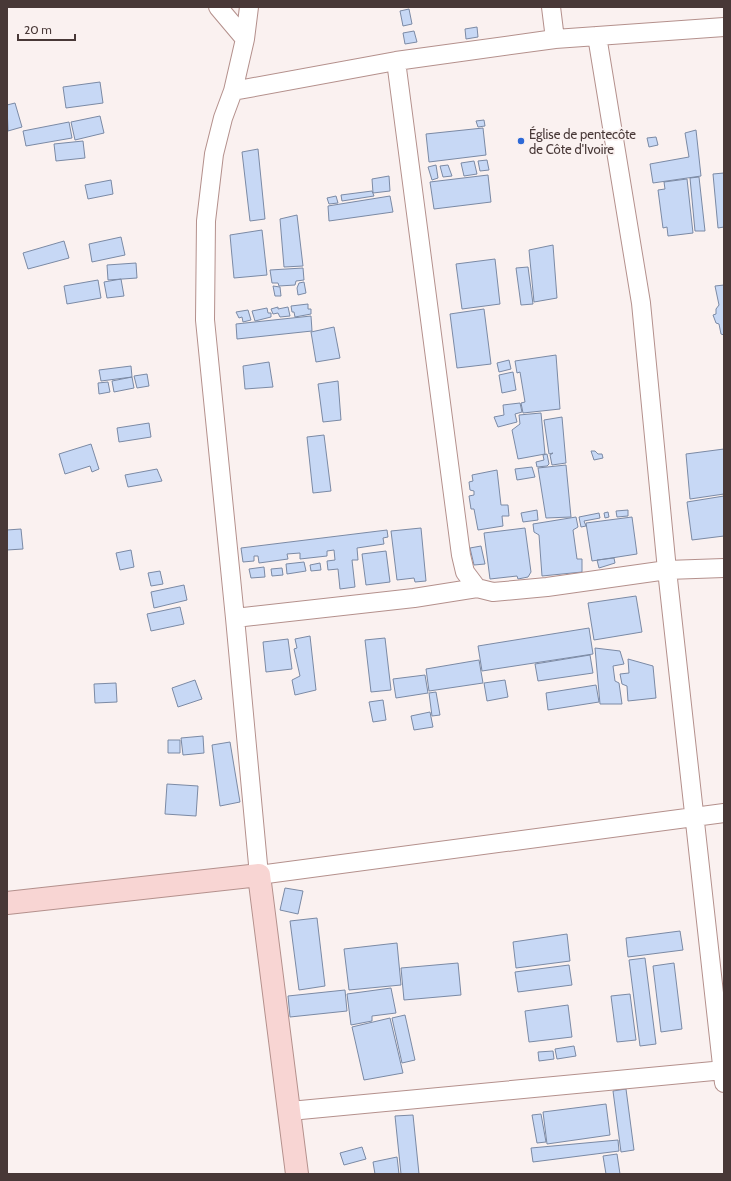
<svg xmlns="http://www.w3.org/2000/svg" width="731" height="1181" font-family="Cabin,sans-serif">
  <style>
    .building { fill: #c7d8f5; stroke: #7b8aa5 }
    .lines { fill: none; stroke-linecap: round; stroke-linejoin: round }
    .street-casing { stroke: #b4908c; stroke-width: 20 }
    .secondary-casing { stroke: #b4908c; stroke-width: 24 }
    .street { stroke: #fff; stroke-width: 18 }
    .secondary { stroke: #f8d5d3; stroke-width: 22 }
    .poi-dot { fill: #2d69d7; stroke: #faf1f0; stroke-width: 1.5 }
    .labels { text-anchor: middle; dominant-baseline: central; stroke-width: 3.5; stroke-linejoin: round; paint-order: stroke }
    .poi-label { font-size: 13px; fill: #483837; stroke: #faf1f0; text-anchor: start }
  </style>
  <rect width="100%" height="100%" fill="#faf1f0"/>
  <!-- building -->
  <path class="building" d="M409,9l3,15 -9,2 -3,-15z
    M477,27l1,10 -12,2 -1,-10z
    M414,31l3,11 -12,2 -2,-11z
    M100,82l3,21 -37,5 -3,-21z
    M15,103l7,24 -14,4 -1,-26z
    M100,116l4,17 -29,7 -4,-18z
    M484,120l1,6 -7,1 -2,-6z
    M69,122l3,16 -46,8 -3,-15z
    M483,128l3,27 -57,7 -3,-28z
    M696,130l5,46 -48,7 -3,-19 39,-7 -4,-24z
    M656,137l2,8 -9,2 -2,-9z
    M83,141l2,17 -29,3 -2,-17z
    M258,149l7,70 -15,2 -8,-69z
    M487,160l2,10 -9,1 -2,-10z
    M474,161l3,13 -13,2 -3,-13z
    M436,165l2,13 -6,2 -4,-13z
    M448,165l4,11 -9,1 -3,-11z
    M724,173v54l-6,1 -5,-54z
    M488,175l3,27 -57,7 -4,-27z
    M389,176l1,15 -17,2 -1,-14z
    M699,177l6,54h-10l-5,-53z
    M687,179l6,54 -25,3 -1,-9 -4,1 -5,-38 7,-1 -1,-7z
    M111,180l2,14 -25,5 -3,-14z
    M372,191l2,5 -32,5 -1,-6z
    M336,196l2,7 -9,1 -2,-6z
    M390,196l3,16 -64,9 -1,-15z
    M297,215l6,51 -19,1 -4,-48z
    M262,230l5,45 -33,3 -4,-43z
    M121,237l4,18 -33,7 -3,-18z
    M64,241l5,17 -41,11 -5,-16z
    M553,245l4,53 -23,4 -5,-52z
    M495,259l5,45 -38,5 -6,-45z
    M136,263l1,15 -29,2 -1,-15z
    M528,267l5,37 -12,1 -5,-37z
    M303,268l1,12 -8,1 -1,4 -16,1 -1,-3h-6l-2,-13z
    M121,279l3,17 -17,2 -3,-16z
    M98,280l3,18 -34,6 -3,-18z
    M304,282l2,11 -8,2 -1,-7 2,-5z
    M724,285v50l-3,-1 -2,-10 -3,-1 -3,-8 3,-1v-5l3,-4 -4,-19z
    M273,286l7,1 1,9h-6z
    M308,304v5h3v5l-16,3 -1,-5h-2l-1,-6z
    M278,307v2l10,-2 2,9 -10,1 -2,-4 -5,1 -2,-5z
    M267,308l1,5h3v4l-16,4 -3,-10z
    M484,309l7,55 -34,4 -7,-54z
    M248,310l3,10 -8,2 -1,-5 -3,1 -3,-6z
    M311,316l1,15 -75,8 -1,-15z
    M334,327l6,31 -24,4 -5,-30z
    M556,355l4,54 -37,4 -2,-10 4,-1 -5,-30 -3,1 -2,-12z
    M509,360l2,9 -12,3 -2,-9z
    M269,362l4,25 -28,2 -2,-23z
    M131,366l1,11 -31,4 -2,-11z
    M513,372l3,18 -14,3 -3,-18z
    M147,374l2,12 -12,2 -3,-12z
    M132,377l2,11 -20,4 -2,-11z
    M338,381l3,39 -18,2 -5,-38z
    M108,382l2,10 -11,2 -1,-11z
    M520,403l2,9 -7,2 2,8 -19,5 -4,-10 10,-2 -1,-10z
    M541,413l4,41 -27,5 -6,-29 8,-6 -1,-9z
    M562,417l4,46 -14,2 -2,-10 3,-2 -4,1 -5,-34z
    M149,423l2,14 -32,5 -2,-14z
    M324,435l7,56 -18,2 -6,-56z
    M91,444l8,25 -7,3 -2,-6 -25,8 -6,-20z
    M724,449v45l-34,5 -4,-45z
    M591,451h4l3,3h4l1,4 -9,2z
    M547,454l2,10 -2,2 -10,1 -1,-5 8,-2 -1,-5z
    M566,465l5,52 -25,1 -8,-50z
    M532,467l3,10 -18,3 -2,-11z
    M157,469l5,12 -34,6 -3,-12z
    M497,470l4,35h7l1,11h-7l1,10 -25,4 -4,-21h-3l-2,-13 5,-1v-4l-4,-1 -1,-8 4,-1 -1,-6z
    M724,496v40l-32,4 -5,-38z
    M537,510l1,10 -15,2 -2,-9z
    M628,510v6l-11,1 -1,-6z
    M608,512l1,5 -4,1 -1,-5z
    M599,513l1,5 -16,3 2,5 -5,1 -2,-10z
    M576,517l2,10 -5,3 4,29h5v13l-40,4 -3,-41 -5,-3 -1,-8z
    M632,517l5,37 -45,7 -6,-38z
    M421,528l5,53 -11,1 -1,-4 -17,2 -6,-49z
    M525,528l6,44 -3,5 -10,2 -1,-3 -27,3 -6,-46z
    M21,529l2,20 -16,1v-20z
    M387,530l1,7 -5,1 1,6 -27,4 1,12h-6l3,27 -15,2 -2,-20 -10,1 -1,-9 8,-1 -1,-10 -7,1v5l-27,3v-6l-13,1 1,5 -29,4 -1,-7h-4v5l-11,1 -2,-14z
    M481,546l4,18 -11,1 -4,-17z
    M131,550l3,17 -14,3 -4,-17z
    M386,551l4,31 -24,3 -4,-31z
    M614,558l1,5 -16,5 -2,-8z
    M304,562l2,9 -19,3 -1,-10z
    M320,563l1,7 -10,1 -1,-6z
    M264,567l1,10 -14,1 -2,-9z
    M282,568l1,7 -11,1 -1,-7z
    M160,571l3,13 -12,2 -3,-13z
    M184,585l3,15 -33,8 -3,-16z
    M636,596l6,36 -48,8 -6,-37z
    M180,607l4,17 -33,7 -4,-17z
    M589,628l4,26 -111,17 -4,-25z
    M310,636l6,54 -21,5 -3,-15 8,-4 -6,-27 3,-1 -2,-9z
    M385,638l6,52 -20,2 -6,-52z
    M288,639l4,30 -26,3 -3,-30z
    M595,648l25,3 4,13 -11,2 2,15 4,2 3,21h-22z
    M590,655l3,18 -55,8 -3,-17z
    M628,659l25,7 3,32 -28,3 -1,-15 -5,-2 -2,-10 9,-1z
    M479,660l4,23 -54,8 -3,-22z
    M425,675l3,18 -32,5 -3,-19z
    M195,680l7,19 -24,8 -6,-19z
    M505,680l3,17 -21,4 -3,-18z
    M116,683l1,19 -22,1 -1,-19z
    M596,685l3,17 -51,8 -2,-17z
    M436,692l4,23 -8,1 -3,-23z
    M383,700l3,20 -13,2 -4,-20z
    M430,712l3,15 -19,3 -3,-14z
    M203,736l1,17 -21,2 -2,-17z
    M168,740h12v13h-12z
    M230,742l10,60 -20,4 -8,-61z
    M167,784l31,2 -2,30 -31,-2z
    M285,888l18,3 -5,23 -18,-4z
    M317,918l8,68 -26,4 -9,-69z
    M680,931l3,19 -55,7 -2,-19z
    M567,934l3,27 -54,7 -3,-26z
    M397,943l4,42 -52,5 -5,-41z
    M645,958l11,86 -16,2 -11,-86z
    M458,963l3,32 -57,5 -3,-32z
    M674,963l8,66 -21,3 -8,-66z
    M569,965l3,20 -54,7 -3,-20z
    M391,988l5,25 -24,3v5l-21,4 -4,-31z
    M345,990l2,21 -57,6 -2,-21z
    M630,994l6,46 -19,2 -6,-46z
    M568,1005l4,32 -43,5 -4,-31z
    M405,1015l10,45 -13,3 -10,-45z
    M390,1018l13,55 -39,7 -12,-53z
    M574,1046l2,10 -19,3 -2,-10z
    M553,1051l1,8 -15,2 -1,-9z
    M626,1089l8,61 -13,2 -8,-61z
    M606,1104l4,31 -63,9 -4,-32z
    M541,1114l5,28 -9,1 -5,-28z
    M413,1115l6,59h-18l-6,-58z
    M618,1140l1,11 -86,11 -2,-14z
    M362,1147l4,12 -22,6 -4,-12z
    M617,1154l3,20h-14l-3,-18z
    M397,1157l2,17h-24l-2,-12z"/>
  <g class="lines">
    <!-- street casing -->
    <g class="street-casing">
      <path id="street" d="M218,7l27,32
        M249,7l-4,32 -12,52 -10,27 -9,36 -8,67 -1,99 30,298 24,257 465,-62
        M551,7l4,32
        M597,36l44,267 26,267 57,513
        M396,61l65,494 4,17 12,16
        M233,91l163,-30 159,-22 169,-12
        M235,618l179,-20 63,-10 16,4 54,-5 120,-17 57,-2
        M290,1111l434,-41"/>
    </g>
    <!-- secondary casing -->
    <g class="secondary-casing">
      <path id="secondary" d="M7,903l252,-28 38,299"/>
    </g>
    <!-- street -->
    <use href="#street" class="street"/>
    <!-- secondary -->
    <use href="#secondary" class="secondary"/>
  </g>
  <!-- markers -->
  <circle class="poi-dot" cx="521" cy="141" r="4"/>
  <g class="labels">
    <!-- poi labels -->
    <g class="poi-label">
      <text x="529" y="134">Église de pentecôte<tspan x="529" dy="15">de Côte d'Ivoire</tspan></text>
    </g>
  </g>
  <!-- border -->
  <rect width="731" height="1181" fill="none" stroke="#483837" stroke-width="16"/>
  <!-- scale -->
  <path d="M18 34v6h57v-6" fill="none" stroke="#483837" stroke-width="2"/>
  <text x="24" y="34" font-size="12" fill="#483837" stroke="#faf1f0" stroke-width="3" paint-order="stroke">20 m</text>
</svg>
